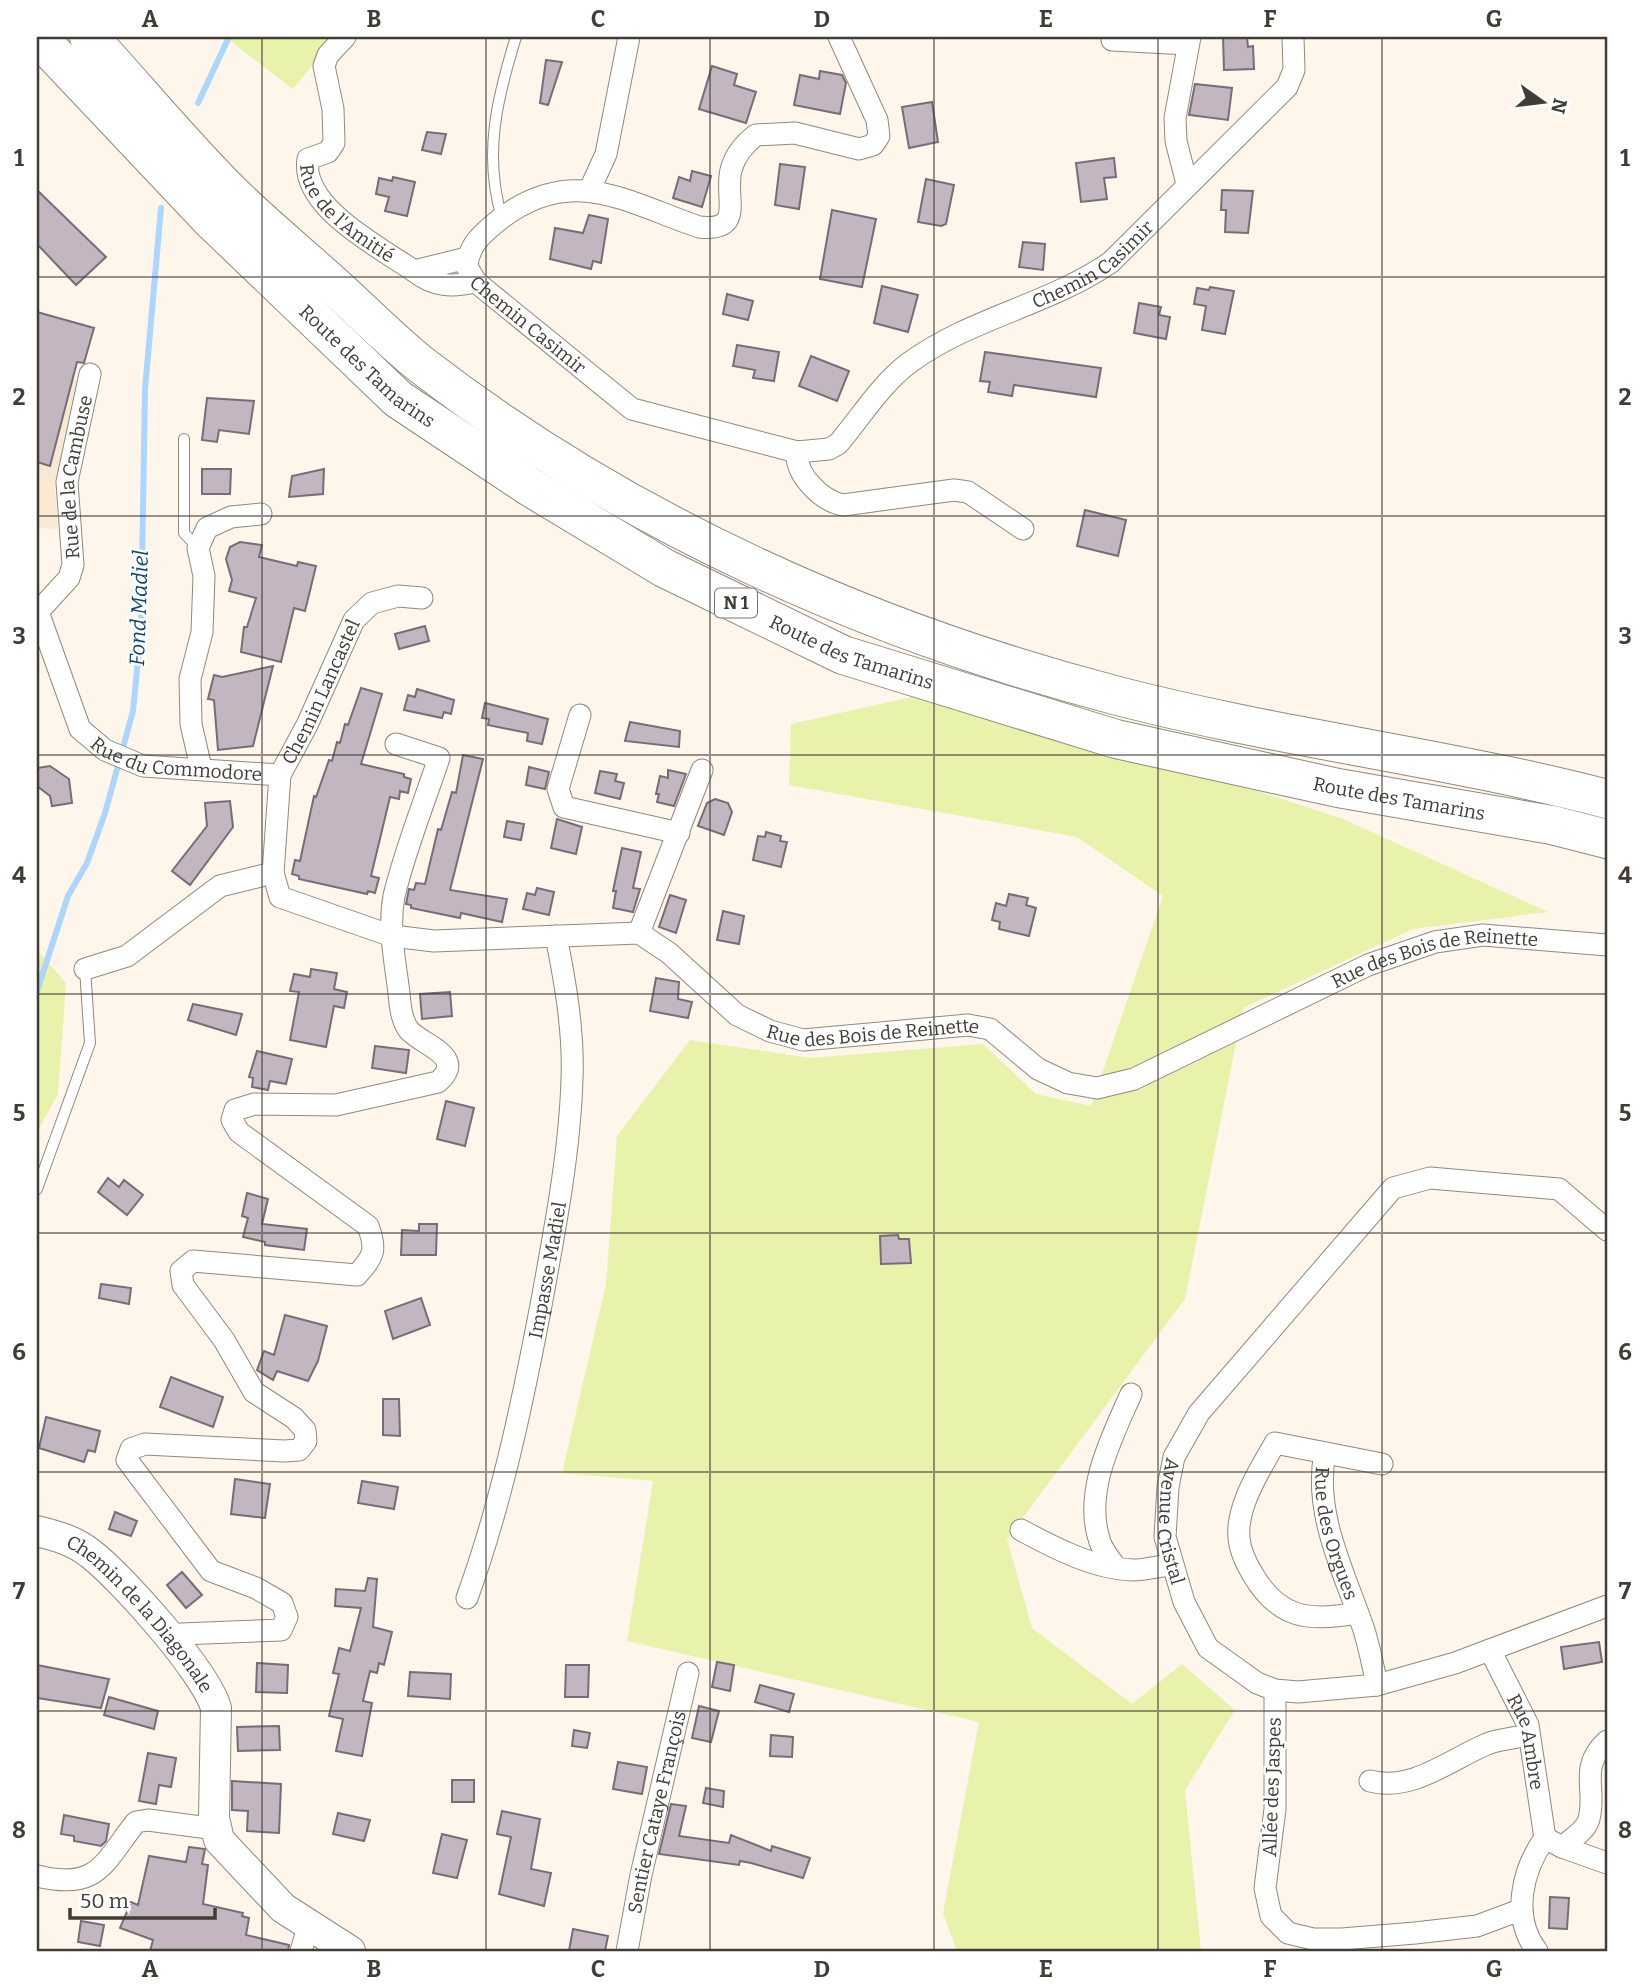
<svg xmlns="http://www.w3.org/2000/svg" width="1644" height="1988" font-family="Bitter,serif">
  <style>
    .built { fill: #f7e9d4 }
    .green { fill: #e9f2aa }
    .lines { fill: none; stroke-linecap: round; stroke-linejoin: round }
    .stream { stroke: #abd6fe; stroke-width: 6 }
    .building { fill: #c4b6c1; stroke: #786c76; stroke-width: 2 }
    .lane-casing { stroke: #92897c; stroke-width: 12 }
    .street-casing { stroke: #92897c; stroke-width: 23 }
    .secondary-casing { stroke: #92897c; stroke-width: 32 }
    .highway-casing { stroke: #92897c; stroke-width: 40 }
    .lane { stroke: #fff; stroke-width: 10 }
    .street { stroke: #fff; stroke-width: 21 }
    .secondary { stroke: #fff; stroke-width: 30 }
    .highway { stroke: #fff; stroke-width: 38 }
    .grid { fill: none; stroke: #403c36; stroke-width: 2; stroke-opacity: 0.55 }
    .labels { text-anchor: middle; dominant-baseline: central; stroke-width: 5; stroke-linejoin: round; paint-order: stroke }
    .shield { fill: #fff; stroke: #797672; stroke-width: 2 }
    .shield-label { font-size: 18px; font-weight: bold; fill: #403c36 }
    .street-label { font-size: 19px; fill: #403c36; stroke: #fff }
    .water-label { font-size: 21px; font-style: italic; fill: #104671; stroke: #fff }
    .neatline { fill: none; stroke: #403c36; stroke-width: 2.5 }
    .grid-label { font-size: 23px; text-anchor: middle; font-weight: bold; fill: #403c36 }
  </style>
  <rect width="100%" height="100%" fill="#fef6eb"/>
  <!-- built -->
  <path class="built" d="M37,368l42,13 -24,109 3,39 -21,-1z"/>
  <!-- green -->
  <path class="green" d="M225,37h110l-42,52z
    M947,689l396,130 205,93 -135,17 -170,79 -58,291 -178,240 25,89 100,76 50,-40 53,46 -50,80 16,161h-244l-14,-38 36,-191 -352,-81 26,-160 -91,-8 44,-189 11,-148 73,-96 120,18 173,-14 53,50 55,12 72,-210 -86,-59 -288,-52 2,-61z
    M37,950l29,33 -8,111 -21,38z"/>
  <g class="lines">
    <!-- stream -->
    <path class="stream" d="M198,103l31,-66
      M37,991l31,-95 19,-33 18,-50 28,-102 8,-82 4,-240 16,-181"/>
  </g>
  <!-- building -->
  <path class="building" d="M1223,37h24l1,10 5,-1 1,23 -30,1z
    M546,60l16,2 -14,43 -8,-2z
    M712,66l25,8 -3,11 22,7 -10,31 -47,-14z
    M820,71l22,4 4,8 -6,31 -46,-9 6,-30 19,4z
    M1195,84l37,4 -4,32 -39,-5z
    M932,102l6,40 -29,6 -7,-41z
    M427,132l19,2 -5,20 -19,-4z
    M1114,158l2,19 -12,1 3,21 -26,3 -5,-39z
    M780,164l25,3 -6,42 -24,-4z
    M692,171l19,5 -9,31 -29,-9 6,-21 11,4z
    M393,177l22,5 -8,34 -22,-5 4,-14 -13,-3 3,-16 13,3z
    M926,179l28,6 -8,39 -5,2 -23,-4z
    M37,190l69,67 -30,28 -39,-41z
    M1222,190l31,1 -5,42 -23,-1 1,-22h-5z
    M832,210l44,9 -14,68 -42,-8z
    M589,215l19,4 -7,44 -8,-2 -2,8 -41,-10 5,-31 28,5z
    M1023,242l22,2 -2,26 -24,-3z
    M882,286l36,9 -10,37 -34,-9z
    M1210,287l24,4 -9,43 -23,-4 4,-24 -12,-2 3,-16 12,2z
    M727,294l26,7 -5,19 -25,-6z
    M1139,303l22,4 -2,8 11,2 -4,22 -32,-6z
    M37,312l57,16 -10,35 -7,-1 -27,104 -13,-4z
    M737,345l42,7 -5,29 -21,-3 2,-8 -22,-4z
    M985,352l116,16 -5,29 -82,-12 -2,11 -24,-4 2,-10 -10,-1z
    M811,356l38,15 -12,30 -38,-15z
    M207,398l47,3 -5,33 -30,-4 -2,12 -15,-2z
    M202,469h29l-1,25h-28z
    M324,469l-1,25 -34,3 3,-21z
    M1085,510l41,10 -8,36 -41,-10z
    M240,542l22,3 -3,12 38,9 1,-4 18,4 -11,45 -11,-3 -13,54 -40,-10 3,-25h3l9,-29 -27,-7 3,-11 -6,-21 4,-12z
    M425,626l4,15 -30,8 -4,-15z
    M273,666l-20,80 -35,4 -4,-50 -6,-1 6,-24 8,2z
    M361,688l21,6 -21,70 43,10v3l7,2 -3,14 -8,-2 -1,8 -9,-2 -19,79 8,2 -4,15 -7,-2 -1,3 -68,-15v-3l-7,-2 3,-14 5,1 14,-65 2,1 13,-37 3,1 5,-19 3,1 5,-19 3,1z
    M417,689l37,11 -3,14 -7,-2 -2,6 -38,-8 4,-15 7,2z
    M485,703l63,16 -6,25 -15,-3 1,-8 -40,-8 1,-6 -7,-1z
    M630,722l50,9 -1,16 -54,-6z
    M463,755l20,4 -33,131 57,9 -5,23 -41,-9 -1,5 -49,-10v-3l-5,-1 3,-15 5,1 2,-7 9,1 13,-55 3,1 11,-38 4,1z
    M50,766l19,13 3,24 -20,3 -2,-10 -13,-10v-18z
    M529,767l20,5 -4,17 -19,-4z
    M668,770l18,4 -12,32 -17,-4 2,-8h-3l4,-18 8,2z
    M600,771l17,3 -2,7 9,2 -4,16 -25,-6z
    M715,799l13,4 4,9 -8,23 -26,-9 9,-23z
    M230,801l3,26 -43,58 -18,-14 35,-45 -2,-23z
    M557,819l25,8 -6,27 -25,-6z
    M507,821l17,3 -3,16 -17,-3z
    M766,832l15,4 -1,5 7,1 -6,25 -28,-7 5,-24 7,1z
    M622,848l19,4 -8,36 7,1 -7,23 -20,-4 3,-17h-3z
    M537,888l17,4 -5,23 -26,-6 4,-16 8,2z
    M1009,894l19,4 -2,7 10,3 -7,28 -30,-7 1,-7 -8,-2 4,-17 10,3z
    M670,895l16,5 -10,33 -17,-6z
    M723,911l21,5 -5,28 -22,-4z
    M311,969l26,4 -3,16 13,3 -3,16 -10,-2 -8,41 -36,-7 9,-48 -9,-1 4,-17 16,3z
    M656,978l23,4 -1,17 14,3 -4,16 -38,-7z
    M450,992l2,24 -30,3 -2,-25z
    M193,1004l49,10 -6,21 -48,-15z
    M375,1046l34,4 -3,23 -34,-5z
    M257,1051l35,8 -6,25 -16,-3 -2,9 -16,-3 1,-9 -4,-1z
    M446,1101l28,7 -9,38 -28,-7z
    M108,1178l11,9 5,-7 19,15 -16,20 -29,-23z
    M247,1193l21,6 -6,25 45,5 -3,21 -39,-5v-3l-22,-5 5,-19 -6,-2z
    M419,1224h18l-1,31h-35l1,-25 17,1z
    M898,1235l1,4h10l2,24 -30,1 -1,-28z
    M101,1284l30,4 -2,16 -30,-6z
    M421,1298l9,27 -37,14 -8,-28z
    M285,1315l42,11 -9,35 -10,20 -31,-10 -4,9 -16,-10 7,-19 10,4z
    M171,1377l52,20 -10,30 -53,-20z
    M383,1399h16l1,37 -17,-1z
    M46,1417l54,14 -5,21 -7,-2 -4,12 -45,-14z
    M235,1479l35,5 -5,34 -34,-4z
    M362,1481l36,6 -4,22 -36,-6z
    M115,1512l22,9 -6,15 -22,-7z
    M182,1572l20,23 -16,13 -19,-23z
    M368,1578l9,1 -4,48 19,5 -8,33 -5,-2 -2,10 -7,-2 -7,30 9,2 -10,53 -26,-5 7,-32 -14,-3 10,-42 -6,-1 6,-25 11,3 11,-43 -26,-2 1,-17 29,2z
    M1599,1642l3,20 -38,7 -3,-22z
    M717,1662l17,3 -4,26 -18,-4z
    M257,1663l31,2 -1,28 -31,-1z
    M37,1665l72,14 -8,29 -64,-10z
    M566,1665h23l-1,32h-23z
    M410,1672l41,2 -1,25 -42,-3z
    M760,1685l34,9 -5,18 -34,-10z
    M109,1697l49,14 -4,18 -50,-14z
    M699,1706l20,5 -8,31 -19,-4z
    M279,1726l1,24 -42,1 -1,-24z
    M574,1730l16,3 -3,15 -15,-2z
    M771,1735l22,2 -1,20 -22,-1z
    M148,1753l28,5 -5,29 -12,-2 -3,19 -17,-3z
    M618,1762l29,5 -5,27 -29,-5z
    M452,1780h22v22h-22z
    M232,1781l49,3 -2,49 -32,-2 1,-20 -16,-1z
    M706,1788l18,3 -1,16 -20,-4z
    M671,1804l15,2 -7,30 50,7 2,-8 40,16 1,-5 38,12 -7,20 -52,-15 -11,-2 -1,4 -80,-11z
    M502,1811l38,8 -9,50 20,4 -7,33 -45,-12 12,-57 -14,-3z
    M338,1813l32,7 -6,21 -31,-7z
    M64,1815l45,9 -3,17 -5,5 -27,-5v-5l-13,-2z
    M442,1834l25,6 -10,38 -24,-5z
    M189,1847l16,2 -3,15 6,1 -5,39 40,9 -1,3 7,2 -3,17 43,10 -1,6h-138l3,-11 -33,-12 11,-26 7,3 11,-49 37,6z
    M1550,1897l19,1 -2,31 -18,-1z
    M81,1921l23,4 -4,21 -22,-4z
    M573,1929l35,7 -3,15h-36z"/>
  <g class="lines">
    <!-- lane casing -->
    <g class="lane-casing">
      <path id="lane" d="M502,218c-19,-63 -5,-120 14,-181
        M184,439v94l14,15
        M37,1189l53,-146 -5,-74"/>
    </g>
    <!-- street casing -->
    <g class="street-casing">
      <g id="street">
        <path id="s1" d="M345,37l-17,18 -4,11 9,43 1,34 -6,9 -20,7c-8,48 73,89 106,112l53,-13"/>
        <path id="s2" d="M839,37l38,83 2,16 -6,9 -14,4 -64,-16 -39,2c-12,9 -21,20 -25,35 -7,28 15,62 -32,57 -75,-26 -128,-63 -200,-7 -16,13 -31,25 -32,47l9,15 156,127 165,43c-2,23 25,49 46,53l111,-15 14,2 55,37"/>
        <path d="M1112,40l76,4"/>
        <path d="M1187,184l-11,-43 -1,-23 15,-81"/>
        <path d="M590,189l16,-35 23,-117"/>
        <path d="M414,271c20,16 38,16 62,11"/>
        <path id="s3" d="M797,452l32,-3 9,-5c23,-27 43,-60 71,-81 61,-45 140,-58 202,-101l176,-175 7,-17 -1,-33"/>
        <path id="s4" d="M37,609l43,120 25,21 38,16 137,9"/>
        <path id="s5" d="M37,613l32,-35 4,-13 -6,-83 23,-108"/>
        <path d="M580,715l-22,74 6,18 115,26"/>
        <path d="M201,768l-10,-44 -1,-45 12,-47 2,-56 -6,-28 9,-20 24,-11 30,-3"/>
        <path id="s6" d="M273,873l7,24 112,39 42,5 205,-8 30,20 68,62 33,16 33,9 165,-15 22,4 48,40 30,14 29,5 37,-9 234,-114 67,-23 48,-7 124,10"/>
        <path d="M639,933l63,-163"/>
        <path id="s7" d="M85,969l42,-13 93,-70 53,-13 7,-98 27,-50 47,-105 18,-17 26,-7 24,2"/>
        <path id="s8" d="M1607,1230l-48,-41 -129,-11 -37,10 -194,225 -25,44 -6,30 -3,50 19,65 24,46 49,35 18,7 23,2 79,-7 78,-22 152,-57"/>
        <path id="s9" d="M1325,1453c-12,60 19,119 38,174 6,18 10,39 14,58"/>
        <path d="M1021,1530c33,18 74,39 112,40 13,0 26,-4 38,-5"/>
        <path d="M1115,1566c-5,-7 -12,-15 -15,-24 -17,-49 11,-103 31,-148"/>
        <path id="s10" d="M467,1598c35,-96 56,-198 75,-298 13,-71 28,-150 30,-221 2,-47 -7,-98 -16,-143"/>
        <path d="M1357,1613c-48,9 -79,6 -105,-40 -6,-10 -12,-22 -13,-35 -3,-32 21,-68 36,-95l107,21"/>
        <path d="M173,1640l8,-6 100,-4 6,-13 -5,-14 -26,-15 -45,-17 -84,-111 4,-11 14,-5 139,7 15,-1 7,-9 -1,-11 -11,-12 -40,-26 -30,-52 -41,-55 -2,-14 12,-10 164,14c17,-19 20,-25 11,-49l-129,-94 -7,-12 3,-10 19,-6 82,1 102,-23c30,-27 -18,-37 -30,-53 -7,-11 -8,-24 -9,-36 -4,-32 -11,-65 -5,-97 11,-46 30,-93 45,-138l-43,-14"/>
        <path id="s11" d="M1490,1650l38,75 17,113"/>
        <path d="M1275,1690v119l-10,79 6,28 17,17 25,6h29l73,-6 62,-7 43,-16"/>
        <path d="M1370,1781c42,11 79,-21 117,-37 13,-5 29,-6 42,-9"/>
        <path d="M1545,1838l17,9c9,-8 24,-16 27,-28 8,-31 -11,-51 18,-78"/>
        <path d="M1562,1847l45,16"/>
        <path d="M37,1876c62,15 67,-14 99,-54l12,-2 68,9"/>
        <path d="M301,1951l7,-24"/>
        <path id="s12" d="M627,1951l14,-76 47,-202"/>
        <path d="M1537,1951c-26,-34 -15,-81 8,-113"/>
      </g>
    </g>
    <!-- secondary casing -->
    <g class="secondary-casing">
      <g id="secondary">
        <path id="s13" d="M37,1531c20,5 38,10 54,23 31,24 115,118 125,154l-2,110 5,22 64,68 67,43"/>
      </g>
    </g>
    <!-- highway casing -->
    <g class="highway-casing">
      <g id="highway">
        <path id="s14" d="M38,37l172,182 188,180 132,88 134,81 179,87 273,84 222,49 214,37 55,14"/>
        <path d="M89,37c47,51 92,106 142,156 35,34 74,66 110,99 26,24 51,49 78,71 205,159 449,268 699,333 162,42 328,61 489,103"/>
      </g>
    </g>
    <!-- lane -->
    <use href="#lane" class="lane"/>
    <!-- street -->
    <use href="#street" class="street"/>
    <!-- secondary -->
    <use href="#secondary" class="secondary"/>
    <!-- highway -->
    <use href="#highway" class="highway"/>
  </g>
  <!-- grid -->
  <path class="grid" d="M262,37v1914M486,37v1914M710,37v1914M934,37v1914M1158,37v1914M1382,37v1914M37,277h1570M37,516h1570M37,755h1570M37,994h1570M37,1233h1570M37,1472h1570M37,1711h1570"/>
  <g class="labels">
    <!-- shield labels -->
    <rect class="shield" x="715" y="588.5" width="42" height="29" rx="5"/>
    <g class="shield-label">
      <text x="736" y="603">N 1</text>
    </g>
    <!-- street labels -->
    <g class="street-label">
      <text stroke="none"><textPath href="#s1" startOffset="217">Rue de l'Amitié</textPath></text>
      <text stroke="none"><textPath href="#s3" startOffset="360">Chemin Casimir</textPath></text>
      <text stroke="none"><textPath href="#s2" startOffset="719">Chemin Casimir</textPath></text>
      <text stroke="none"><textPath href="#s14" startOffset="466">Route des Tamarins</textPath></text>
      <text stroke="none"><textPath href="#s5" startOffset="150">Rue de la Cambuse</textPath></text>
      <text stroke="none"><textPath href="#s14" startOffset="1032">Route des Tamarins</textPath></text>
      <text stroke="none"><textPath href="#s7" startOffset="406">Chemin Lancastel</textPath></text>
      <text stroke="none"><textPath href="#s4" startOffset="233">Rue du Commodore</textPath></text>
      <text stroke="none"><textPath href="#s14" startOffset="1600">Route des Tamarins</textPath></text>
      <text stroke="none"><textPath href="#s6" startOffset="1269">Rue des Bois de Reinette</textPath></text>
      <text stroke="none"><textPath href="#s6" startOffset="660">Rue des Bois de Reinette</textPath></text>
      <text stroke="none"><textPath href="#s10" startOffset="338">Impasse Madiel</textPath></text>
      <text stroke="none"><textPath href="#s8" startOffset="644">Avenue Cristal</textPath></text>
      <text stroke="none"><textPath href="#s9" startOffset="82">Rue des Orgues</textPath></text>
      <text stroke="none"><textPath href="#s13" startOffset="136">Chemin de la Diagonale</textPath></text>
      <text stroke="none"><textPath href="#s11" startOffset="100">Rue Ambre</textPath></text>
      <text transform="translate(1272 1787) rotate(-88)">Allée des Jaspes</text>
      <text stroke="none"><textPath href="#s12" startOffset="142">Sentier Cataye François</textPath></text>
    </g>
    <!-- water labels -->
    <g class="water-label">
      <text transform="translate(139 608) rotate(-88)">Fond Madiel</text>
    </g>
  </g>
  <!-- border -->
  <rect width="1644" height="1988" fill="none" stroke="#ffffff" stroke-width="77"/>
  <!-- north arrow -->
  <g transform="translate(1543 102) rotate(104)" stroke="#ffffff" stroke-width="5" paint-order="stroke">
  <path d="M0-5L12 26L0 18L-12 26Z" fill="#403c36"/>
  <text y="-10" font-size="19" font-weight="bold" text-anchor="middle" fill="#403c36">N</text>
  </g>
  <!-- scale -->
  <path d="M70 1908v10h145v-10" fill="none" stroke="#403c36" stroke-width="3.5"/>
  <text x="80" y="1908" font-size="21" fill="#403c36" stroke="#ffffff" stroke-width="5" paint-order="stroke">50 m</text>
  <rect x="38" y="38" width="1568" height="1912" class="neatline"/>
  <g class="grid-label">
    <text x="150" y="27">A</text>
    <text x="374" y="27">B</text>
    <text x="598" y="27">C</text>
    <text x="822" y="27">D</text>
    <text x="1046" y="27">E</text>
    <text x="1270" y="27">F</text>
    <text x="1494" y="27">G</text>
    <text x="19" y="166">1</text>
    <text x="1625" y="166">1</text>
    <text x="19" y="405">2</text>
    <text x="1625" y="405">2</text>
    <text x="19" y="644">3</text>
    <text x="1625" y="644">3</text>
    <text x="19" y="883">4</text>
    <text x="1625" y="883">4</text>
    <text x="19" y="1121">5</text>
    <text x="1625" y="1121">5</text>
    <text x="19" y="1360">6</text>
    <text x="1625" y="1360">6</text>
    <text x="19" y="1599">7</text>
    <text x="1625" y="1599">7</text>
    <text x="19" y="1838">8</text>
    <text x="1625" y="1838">8</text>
    <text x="150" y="1977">A</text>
    <text x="374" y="1977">B</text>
    <text x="598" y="1977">C</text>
    <text x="822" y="1977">D</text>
    <text x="1046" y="1977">E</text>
    <text x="1270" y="1977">F</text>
    <text x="1494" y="1977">G</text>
  </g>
</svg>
